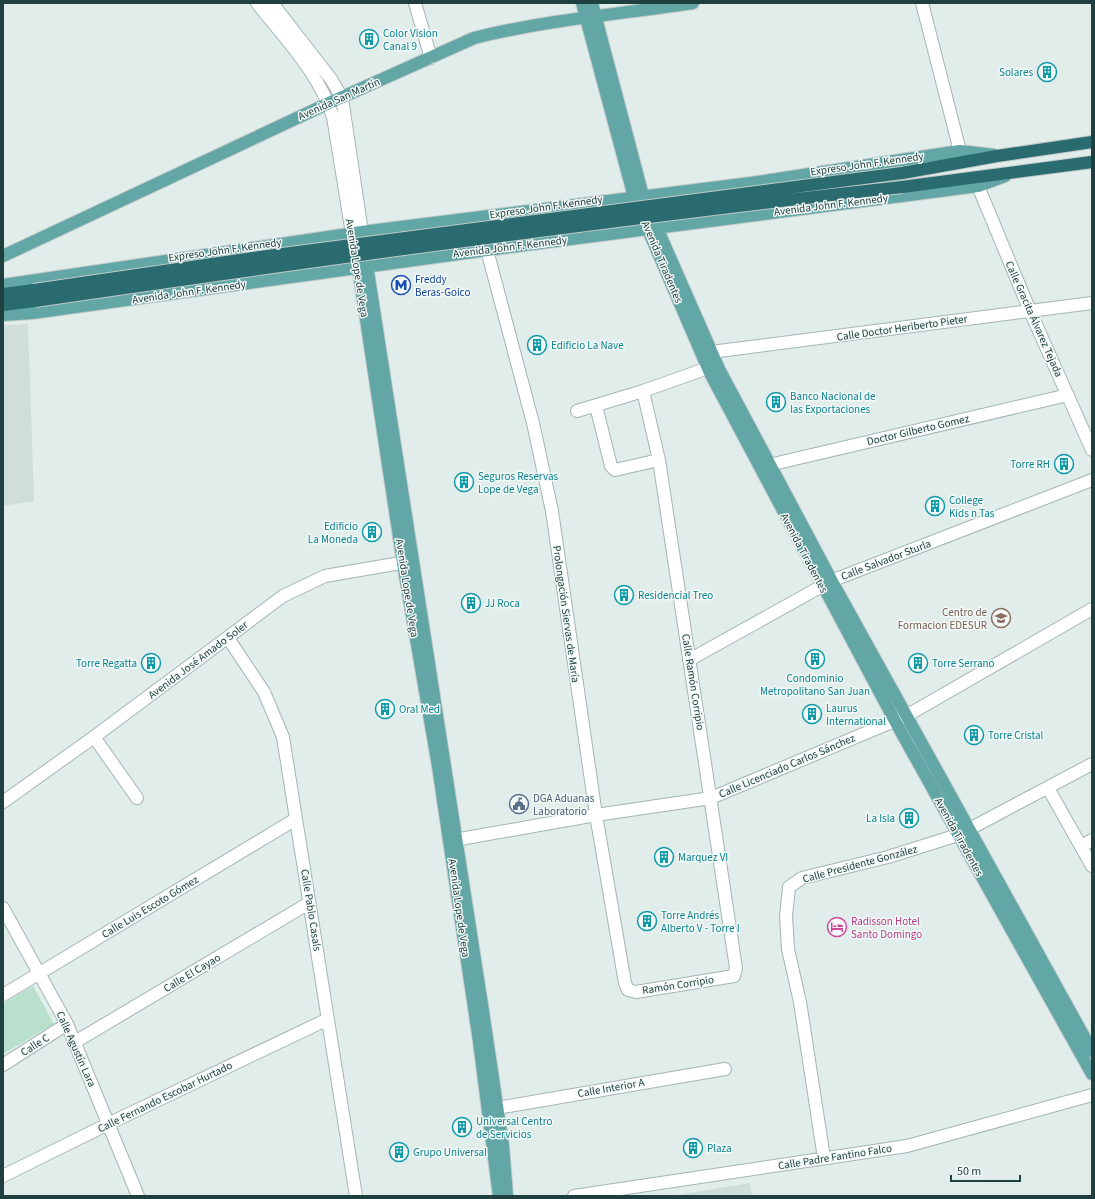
<svg xmlns="http://www.w3.org/2000/svg" width="1095" height="1199" font-family="'Source Sans 3',sans-serif">
  <style>
    .built { fill: #cfdddb }
    .green { fill: #b8e0cd }
    .lines { fill: none; stroke-linecap: round; stroke-linejoin: round }
    .minor-casing { stroke: #a3b5b4; stroke-width: 14 }
    .major-casing { stroke: #c1c9c9; stroke-width: 14 }
    .highway-casing { stroke: #c1c9c9; stroke-width: 14 }
    .minor { stroke: #fff; stroke-width: 12 }
    .major { stroke: #62a6a6; stroke-width: 12 }
    .highway { stroke: #296b6e; stroke-width: 12 }
    .highway-bridge-casing { stroke: #c1c9c9; stroke-width: 14; stroke-linecap: butt }
    .highway-bridge { stroke: #296b6e; stroke-width: 12 }
    .labels { text-anchor: middle; dominant-baseline: central; stroke-width: 3; stroke-linejoin: round; paint-order: stroke }
    .culture-label { font-size: 11px; fill: #0d838f; stroke: #f2f9f7; text-anchor: start }
    .street-label { font-size: 11px; fill: #203f3f; stroke: #f2f9f7 }
    .transit-label { font-size: 11px; fill: #164399; stroke: #f2f9f7; text-anchor: start }
    .education-label { font-size: 11px; fill: #785e54; stroke: #f2f9f7; text-anchor: end }
    .service-label { font-size: 11px; fill: #4e5e75; stroke: #f2f9f7; text-anchor: start }
    .hotel-label { font-size: 11px; fill: #b23c85; stroke: #f2f9f7; text-anchor: start }
  </style>
  <rect width="100%" height="100%" fill="#e1edeb"/>
  <!-- built -->
  <path class="built" d="M28,324l6,177 -31,5v-181z
    M750,1183l2,13h-82z"/>
  <!-- green -->
  <path class="green" d="M33,986l21,38 -51,30v-50z"/>
  <g class="lines">
    <!-- minor casing -->
    <g class="minor-casing">
      <path id="minor" d="M257,3c28,36 63,71 76,114l19,117
        M272,3l59,76 11,19 20,134
        M415,3l16,55
        M922,3l38,148
        M978,186l52,125 62,139
        M487,250l46,173 19,88 44,304 29,168 3,7 8,2 98,-16 2,-8 -77,-508 -16,-69
        M711,352l381,-49
        M596,406l15,60 4,4 44,-10
        M577,411l66,-20 65,-23
        M769,465l299,-70
        M228,638l36,54 19,45 73,459
        M689,660l142,-79 261,-101
        M94,737l43,61
        M1048,788l44,78
        M3,802l91,-65 189,-141 42,-20 87,-15
        M449,841l147,-26 115,-17 195,-82 186,-107
        M1081,846l11,-6
        M3,908l64,116 71,172
        M3,995l293,-176
        M75,1042l234,-139
        M3,1065l64,-41
        M497,1108l228,-39
        M824,1158l-24,-156 -12,-53 -2,-33 3,-29 13,-9 86,-21 70,-22 134,-71
        M3,1176l105,-52 220,-105
        M574,1196l333,-50 185,-51"/>
    </g>
    <!-- major casing -->
    <g class="major-casing">
      <path id="major" d="M582,3l52,194 76,176 185,348 197,353
        M592,3l51,193 76,173 115,216 258,466
        M3,256l326,-153 145,-65c72,-18 146,-24 219,-35
        M366,259l116,746 21,141 4,50
        M357,260l46,303 35,203 41,275 20,155
        M3,285l359,-53 389,-49 209,-32 34,4
        M3,315l29,-2 455,-63 491,-64 27,-10"/>
    </g>
    <!-- highway casing -->
    <g class="highway-casing">
      <path id="highway" d="M902,173l95,-17 95,-14
        M902,187l190,-25
        M3,294l31,-4
        M3,305l32,-4"/>
    </g>
    <!-- minor -->
    <use href="#minor" class="minor"/>
    <!-- major -->
    <use href="#major" class="major"/>
    <!-- highway -->
    <use href="#highway" class="highway"/>
    <!-- highway-bridge casing -->
    <g class="highway-bridge-casing">
      <path id="highway-bridge" d="M34,290l226,-33 642,-84
        M35,301c288,-42 577,-82 867,-114"/>
    </g>
    <!-- highway-bridge -->
    <use href="#highway-bridge" class="highway-bridge"/>
  </g>
  <!-- icons -->
  <defs>
    <g id="building-ring" transform="scale(1)"><circle r="9.5" fill="#f2f9f7" stroke="#0f9aa8" stroke-width="1.5"/><path d="M-4-6H4V6H1V3H-1V6H-4ZM-2.5-4.3h1.7v1.8h-1.7ZM.8-4.3h1.7v1.8H.8ZM-2.5-1h1.7V.8h-1.7ZM.8-1h1.7V.8H.8Z" fill="#0f9aa8"/></g>
    <g id="metro-ring" transform="scale(1)"><circle r="9.5" fill="#f2f9f7" stroke="#1a4fb4" stroke-width="1.5"/><path d="M-5.5 5V-5H-3L0 0L3-5H5.5V5H3V-.5L0 4L-3-.5V5Z" fill="#1a4fb4"/></g>
    <g id="school-ring" transform="scale(1)"><circle r="9.5" fill="#f2f9f7" stroke="#8d6e63" stroke-width="1.5"/><path d="M0-5L7-2L0 1L-7-2ZM-4 1L0 2.5L4 1V4Q0 6-4 4Z" fill="#8d6e63"/></g>
    <g id="civic-ring" transform="scale(1)"><circle r="9.5" fill="#f2f9f7" stroke="#5c6f8a" stroke-width="1.5"/><path d="M-.6-6.5H3V-4.5H.6V-3L4-1V1h2V6H-6V1h2V-1L-.6-3ZM-1.2 2.5V6h2.4V2.5Z" fill="#5c6f8a"/></g>
    <g id="hotel-ring" transform="scale(1)"><circle r="9.5" fill="#f2f9f7" stroke="#d1479c" stroke-width="1.5"/><path d="M-6-4.5h1.5V1H6V5H4.5V3h-9V5H-6ZM-4 0a1.8 1.8 0 1 1 3.6 0ZM.5 0V-2.5h3Q6-2.5 6 0Z" fill="#d1479c"/></g>
  </defs>
  <g fill-rule="evenodd">
    <use href="#building-ring" x="369" y="39"/>
    <use href="#building-ring" x="1047" y="72"/>
    <use href="#metro-ring" x="401" y="285"/>
    <use href="#building-ring" x="537" y="345"/>
    <use href="#building-ring" x="776" y="402"/>
    <use href="#building-ring" x="1064" y="464"/>
    <use href="#building-ring" x="464" y="482"/>
    <use href="#building-ring" x="935" y="506"/>
    <use href="#building-ring" x="372" y="532"/>
    <use href="#building-ring" x="624" y="595"/>
    <use href="#building-ring" x="471" y="603"/>
    <use href="#school-ring" x="1001" y="618"/>
    <use href="#building-ring" x="815" y="659"/>
    <use href="#building-ring" x="151" y="663"/>
    <use href="#building-ring" x="918" y="663"/>
    <use href="#building-ring" x="385" y="709"/>
    <use href="#building-ring" x="812" y="714"/>
    <use href="#building-ring" x="974" y="735"/>
    <use href="#civic-ring" x="519" y="804"/>
    <use href="#building-ring" x="909" y="818"/>
    <use href="#building-ring" x="664" y="857"/>
    <use href="#building-ring" x="647" y="921"/>
    <use href="#hotel-ring" x="837" y="927"/>
    <use href="#building-ring" x="462" y="1127"/>
    <use href="#building-ring" x="693" y="1148"/>
    <use href="#building-ring" x="399" y="1152"/>
  </g>
  <g class="labels">
    <!-- culture labels -->
    <g class="culture-label">
      <text x="383" y="33">Color Vision<tspan x="383" dy="13">Canal 9</tspan></text>
      <text x="1033" y="72" text-anchor="end">Solares</text>
      <text x="551" y="345">Edificio La Nave</text>
      <text x="790" y="396">Banco Nacional de<tspan x="790" dy="13">las Exportaciones</tspan></text>
      <text x="1050" y="464" text-anchor="end">Torre RH</text>
      <text x="478" y="476">Seguros Reservas<tspan x="478" dy="13">Lope de Vega</tspan></text>
      <text x="949" y="500">College<tspan x="949" dy="13">Kids n Tas</tspan></text>
      <text x="358" y="526" text-anchor="end">Edificio<tspan x="358" dy="13">La Moneda</tspan></text>
      <text x="638" y="595">Residencial Treo</text>
      <text x="485" y="603">JJ Roca</text>
      <text x="137" y="663" text-anchor="end">Torre Regatta</text>
      <text x="932" y="663">Torre Serrano</text>
      <text x="815" y="678" text-anchor="middle">Condominio<tspan x="815" dy="13">Metropolitano San Juan</tspan></text>
      <text x="826" y="708">Laurus<tspan x="826" dy="13">International</tspan></text>
      <text x="399" y="709">Oral Med</text>
      <text x="988" y="735">Torre Cristal</text>
      <text x="895" y="818" text-anchor="end">La Isla</text>
      <text x="678" y="857">Marquez VI</text>
      <text x="661" y="915">Torre Andrés<tspan x="661" dy="13">Alberto V - Torre I</tspan></text>
      <text x="476" y="1121">Universal Centro<tspan x="476" dy="13">de Servicios</tspan></text>
      <text x="707" y="1148">Plaza</text>
      <text x="413" y="1152">Grupo Universal</text>
    </g>
    <!-- street labels -->
    <g class="street-label">
      <text transform="translate(339 99) rotate(-24)">Avenida San Martín</text>
      <text transform="translate(867 164) rotate(-8)">Expreso John F. Kennedy</text>
      <text transform="translate(831 205) rotate(-7)">Avenida John F. Kennedy</text>
      <text transform="translate(546 207) rotate(-8)">Expreso John F. Kennedy</text>
      <text transform="translate(510 247) rotate(-7)">Avenida John F. Kennedy</text>
      <text transform="translate(225 250) rotate(-8)">Expreso John F. Kennedy</text>
      <text transform="translate(662 262) rotate(67)">Avenida Tiradentes</text>
      <text transform="translate(357 268) rotate(81)">Avenida Lope de Vega</text>
      <text transform="translate(189 292) rotate(-8)">Avenida John F. Kennedy</text>
      <text transform="translate(1034 319) rotate(66)">Calle Gracita Álvarez Tejada</text>
      <text transform="translate(902 328) rotate(-8)">Calle Doctor Heriberto Pieter</text>
      <text transform="translate(918 430) rotate(-13)">Doctor Gilberto Gomez</text>
      <text transform="translate(804 553) rotate(62)">Avenida Tiradentes</text>
      <text transform="translate(886 560) rotate(-21)">Calle Salvador Sturla</text>
      <text transform="translate(407 588) rotate(81)">Avenida Lope de Vega</text>
      <text transform="translate(566 614) rotate(82)">Prolongación Siervas de María</text>
      <text transform="translate(198 660) rotate(-37)">Avenida José Amado Soler</text>
      <text transform="translate(693 682) rotate(81)">Calle Ramón Corripio</text>
      <text transform="translate(787 766) rotate(-23)">Calle Licenciado Carlos Sánchez</text>
      <text transform="translate(959 837) rotate(61)">Avenida Tiradentes</text>
      <text transform="translate(860 864) rotate(-15)">Calle Presidente González</text>
      <text transform="translate(150 907) rotate(-31)">Calle Luis Escoto Gómez</text>
      <text transform="translate(459 908) rotate(82)">Avenida Lope de Vega</text>
      <text transform="translate(311 910) rotate(81)">Calle Pablo Casals</text>
      <text transform="translate(192 973) rotate(-31)">Calle El Cayao</text>
      <text transform="translate(678 985) rotate(-9)">Ramón Corripio</text>
      <text transform="translate(35 1045) rotate(-32)">Calle C</text>
      <text transform="translate(76 1049) rotate(66)">Calle Agustín Lara</text>
      <text transform="translate(611 1088) rotate(-10)">Calle Interior A</text>
      <text transform="translate(165 1097) rotate(-26)">Calle Fernando Escobar Hurtado</text>
      <text transform="translate(835 1157) rotate(-9)">Calle Padre Fantino Falco</text>
    </g>
    <!-- transit labels -->
    <g class="transit-label">
      <text x="415" y="279">Freddy<tspan x="415" dy="13">Beras-Goico</tspan></text>
    </g>
    <!-- education labels -->
    <g class="education-label">
      <text x="987" y="612">Centro de<tspan x="987" dy="13">Formacion EDESUR</tspan></text>
    </g>
    <!-- service labels -->
    <g class="service-label">
      <text x="533" y="798">DGA Aduanas<tspan x="533" dy="13">Laboratorio</tspan></text>
    </g>
    <!-- hotel labels -->
    <g class="hotel-label">
      <text x="851" y="921">Radisson Hotel<tspan x="851" dy="13">Santo Domingo</tspan></text>
    </g>
  </g>
  <!-- border -->
  <rect width="1095" height="1199" fill="none" stroke="#203f3f" stroke-width="8"/>
  <!-- scale -->
  <path d="M951 1175v6h69v-6" fill="none" stroke="#203f3f" stroke-width="2"/>
  <text x="957" y="1175" font-size="12" fill="#203f3f" stroke="#f2f9f7" stroke-width="3" paint-order="stroke">50 m</text>
</svg>
